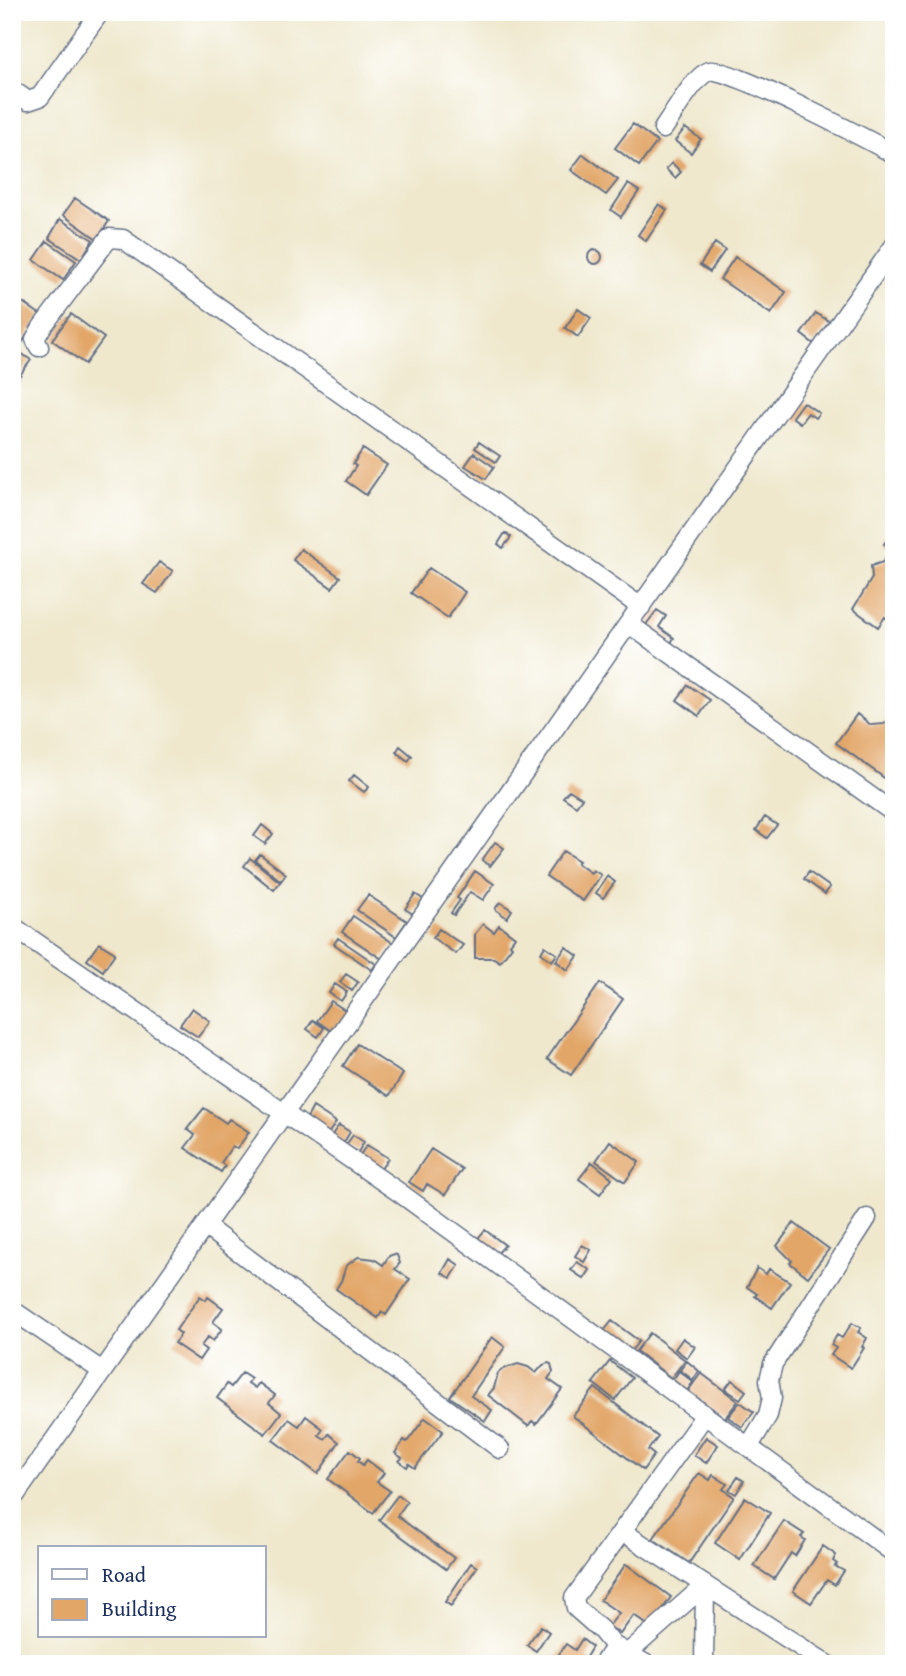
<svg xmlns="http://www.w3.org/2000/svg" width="906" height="1676" font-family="'Gentium Book Plus',serif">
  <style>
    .building { fill: #e2a667 }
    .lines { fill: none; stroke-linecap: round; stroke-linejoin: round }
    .minor-casing { stroke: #657085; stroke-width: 21 }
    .minor { stroke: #fff; stroke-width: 18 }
  </style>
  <rect width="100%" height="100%" fill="#fff"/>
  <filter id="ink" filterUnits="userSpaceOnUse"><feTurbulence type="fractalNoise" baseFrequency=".0143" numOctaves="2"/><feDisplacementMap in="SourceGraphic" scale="14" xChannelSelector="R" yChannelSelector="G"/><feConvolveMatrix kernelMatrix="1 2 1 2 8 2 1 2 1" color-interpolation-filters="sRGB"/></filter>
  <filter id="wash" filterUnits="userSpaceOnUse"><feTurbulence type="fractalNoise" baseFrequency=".00686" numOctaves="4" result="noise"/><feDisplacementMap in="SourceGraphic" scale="28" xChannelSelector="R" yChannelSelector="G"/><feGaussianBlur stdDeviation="1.57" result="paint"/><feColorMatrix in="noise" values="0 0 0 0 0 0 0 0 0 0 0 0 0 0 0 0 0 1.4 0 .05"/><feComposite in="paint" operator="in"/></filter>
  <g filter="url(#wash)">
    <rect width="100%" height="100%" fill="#efe8cd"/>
    <g id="blocks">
      <!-- building -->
      <path class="building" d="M633,124l24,18 -18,24 -24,-18z
        M685,128l16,11 -10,14 -16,-12z
        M583,154l35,26 -12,15 -35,-25z
        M672,163l9,9 -6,6 -9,-9z
        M628,184l11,7 -18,26 -10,-7z
        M75,198l34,23 -12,18 -34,-24z
        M659,204l8,6 -21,31 -8,-6z
        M60,219l33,21 -12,19 -32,-21z
        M47,241l29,20 -13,19 -29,-20z
        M715,243l10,7 -15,22 -10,-7z
        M588 257a7 7 0 1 1 14 0a7 7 0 1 1-14 0Z
        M735,257l51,35 -15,22 -51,-35z
        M12,295l29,20 -22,32 -7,-5z
        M578,309l13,9 -13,19 -13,-9z
        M816,313l14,9 -16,22 -13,-10z
        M71,314l33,24 -19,26 -33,-24z
        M12,347l19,13 -19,26z
        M803,402l16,11 -4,5 -7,-5 -8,10 -8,-6z
        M479,442l21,14 -4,6 -21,-14z
        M363,449l24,16 -21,30 -20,-14 10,-15 -3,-2z
        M474,453l20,14 -8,12 -21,-13z
        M894,529v95l-9,-7 -7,10 -25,-18 19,-31 -1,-12 12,-4 10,-13 -9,-5z
        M505,533l6,4 -8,11 -5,-4z
        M301,549l39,28 -8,11 -39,-28z
        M159,562l14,9 -16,22 -14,-9z
        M429,568l36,24 -17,26 -37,-25z
        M657,610l9,6 -7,11 15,11 -4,6 -25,-18z
        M688,685l22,15 -11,16 -22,-16z
        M857,714l14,11 13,-1 10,-8v69l-58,-42z
        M400,746l12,10 -4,5 -12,-9z
        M354,775l15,12 -5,5 -15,-11z
        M569,790l13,8 -6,8 -13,-9z
        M765,817l12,8 -10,13 -11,-8z
        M262,825l11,9 -8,10 -11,-8z
        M495,842l9,6 -14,18 -8,-6z
        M563,851l16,10 -2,2 14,10 2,-3 8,5 -18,26 -37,-25z
        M260,854l26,20 -5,7 -26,-21z
        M250,858l30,24 -6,8 -30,-24z
        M475,871l19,13 -11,16 -13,-8 -16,23 -3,-2 9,-13 -3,-2z
        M809,872l21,15 -5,7 -21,-15z
        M607,876l8,6 -12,16 -7,-5z
        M415,894l8,5 -10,15 -8,-5z
        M368,895l39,26 -11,16 -39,-27z
        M500,902l12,8 -5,8 -12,-9z
        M353,916l40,27 -11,16 -40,-27z
        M483,924l11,8 5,-7 16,12 -5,7 2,2 -12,16 -6,-4h-19v-24z
        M439,929l24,16 -7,9 -23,-16z
        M338,938l38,26 -4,6 -38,-26z
        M99,943l16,10 -12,18 -16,-11z
        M545,946l12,8 -5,7 -11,-8z
        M566,947l12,9 -10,14 -12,-9z
        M346,974l12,8 -6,9 -12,-9z
        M600,983l23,16 -52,76 -24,-16z
        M335,984l12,8 -6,9 -12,-8z
        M331,1001l20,13 -14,21 -20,-14z
        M192,1008l18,13 -12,16 -18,-12z
        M313,1020l11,8 -6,9 -11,-8z
        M357,1044l46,30 -14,22 -46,-30z
        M313,1107l23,15 -8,12 -22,-14z
        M204,1108l22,15 3,-4 20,13 -12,17 -5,-3 -11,17 4,3 -4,6 -36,-24 10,-13 -8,-6z
        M339,1125l11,7 -7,12 -12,-8z
        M353,1135l11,7 -6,10 -12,-7z
        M610,1141l29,21 -14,20 -29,-21z
        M367,1145l21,13 -7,11 -22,-13z
        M431,1149l31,20 -17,26 -18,-11 -4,7 -14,-9z
        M592,1162l20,16 -12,16 -21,-15z
        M794,1223l35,26 -21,28 -18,-14 2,-2 -15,-15z
        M485,1230l20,15 -7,8 -20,-15z
        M582,1245l9,5 -7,12 -9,-6z
        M394,1254l3,1 3,8 -5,6 15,10 -24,36 -4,-3 -4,6 -42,-29 5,-8 5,-15 12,-9 16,2 9,6 6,-9z
        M450,1259l9,6 -8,13 -9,-5z
        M577,1262l13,8 -6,9 -13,-9z
        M757,1268l9,6 3,-5 21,13 -18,26 -17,-12 2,-2 -10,-7z
        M200,1296l6,4 2,-3 15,11 -10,14 9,7 -9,12 -5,-4 -7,9 5,4 -7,10 -25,-17 7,-9 -5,-4z
        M612,1321l27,20 -8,10 -27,-20z
        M852,1323l9,5 -3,4 9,6 -5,9 2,1 -13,20 -20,-13 5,-7 -5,-3 6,-10 5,3z
        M650,1333l35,27 -14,18 -35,-27z
        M492,1337l13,10 -34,49 21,14 -7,11 -35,-24z
        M683,1338l12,9 -8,11 -12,-9z
        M610,1361l22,17 -17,22 -22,-17z
        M687,1361l12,10 -6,9 -13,-10z
        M548,1363l3,1 2,8 -5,7 14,10 -26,35 -4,-3 -4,5 -40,-31 6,-7 4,-15 5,-4 15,-5 10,3 8,6 7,-8z
        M679,1371l14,11 -6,9 -14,-11z
        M242,1373l9,6 -3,4 7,5 4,-5 16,12 -6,8 12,10 -16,21 -48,-36 10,-14 4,3z
        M701,1373l37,28 -13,17 -37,-27z
        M732,1380l14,11 -6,8 -15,-10z
        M595,1388l63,49 -10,13 6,5 -11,15 -70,-54z
        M740,1402l14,10 -12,15 -14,-10z
        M306,1416l17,13 -4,6 6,4 4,-5 10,8 -21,32 -45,-34 16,-21 10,7z
        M425,1418l18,13 -28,37 -6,-4 -2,3 -8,-6 3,-3 -7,-5 9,-13 3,2z
        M706,1437l12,8 -12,18 -12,-8z
        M350,1450l10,8 -2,3 5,4 4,-5 17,13 -7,9 13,9 -17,22 -45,-34z
        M699,1473l11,7 3,-5 14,9 -4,5 11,8 -45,66 -36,-24z
        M738,1477l6,4 -8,13 -7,-4z
        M398,1495l9,7 -10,14 57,42 -8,11 -67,-49z
        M745,1497l25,16 -30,47 -25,-17z
        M784,1521l20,13 -3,3 4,3 -10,16 -4,-3 -17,26 -20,-13z
        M823,1546l13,9 -3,6 4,3 -2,2 9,5 -9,14 -8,-5 -16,23 -18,-12z
        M471,1563l6,4 -26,39 -6,-4z
        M626,1564l45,33 -21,30 -16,-12 -14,19 -11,-8 10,-13 -19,-13z
        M541,1626l8,6 -13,19 -9,-6z
        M582,1639l10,8 -6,10 9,7h-43l14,-20 9,6z"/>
    </g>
  </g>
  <g filter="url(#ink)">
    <use href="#blocks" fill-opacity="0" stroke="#657085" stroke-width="2"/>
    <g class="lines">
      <!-- minor casing -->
      <g class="minor-casing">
        <path id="minor" d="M12,90l16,11 12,-4 60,-85
          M663,129c11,-15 30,-52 46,-58 17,-6 161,70 185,83
          M39,347l-4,-8 7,-12 67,-89 14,1 518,368
          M629,624l265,189
          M12,926l388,267 494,360
          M205,1226l295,223
          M12,1310l90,61
          M749,1446l19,-31 4,-17 -3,-18 4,-16 94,-146
          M12,1500l882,-1254
          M623,1532l204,132
          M628,1653l77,-68
          M603,1664l9,-14 1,-5
          M646,1664l-33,-19 -12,-15 -25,-22 -2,-10 131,-183
          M704,1664l1,-79"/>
      </g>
      <!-- minor -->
      <use href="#minor" class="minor"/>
    </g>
  </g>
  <!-- margin -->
  <rect width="906" height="1676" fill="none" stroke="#fff" stroke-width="42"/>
  <!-- legend -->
  <rect x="38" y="1546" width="228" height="91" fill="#ffffff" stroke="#a4acbf" stroke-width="2"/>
  <rect x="52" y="1569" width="35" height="10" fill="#ffffff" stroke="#a4acbf" stroke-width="2"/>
  <text x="102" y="1582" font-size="21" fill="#1b2f5e">Road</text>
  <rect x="52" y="1599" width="35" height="21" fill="#e2a667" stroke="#a4acbf" stroke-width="2"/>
  <text x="102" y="1616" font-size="21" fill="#1b2f5e">Building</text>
</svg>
